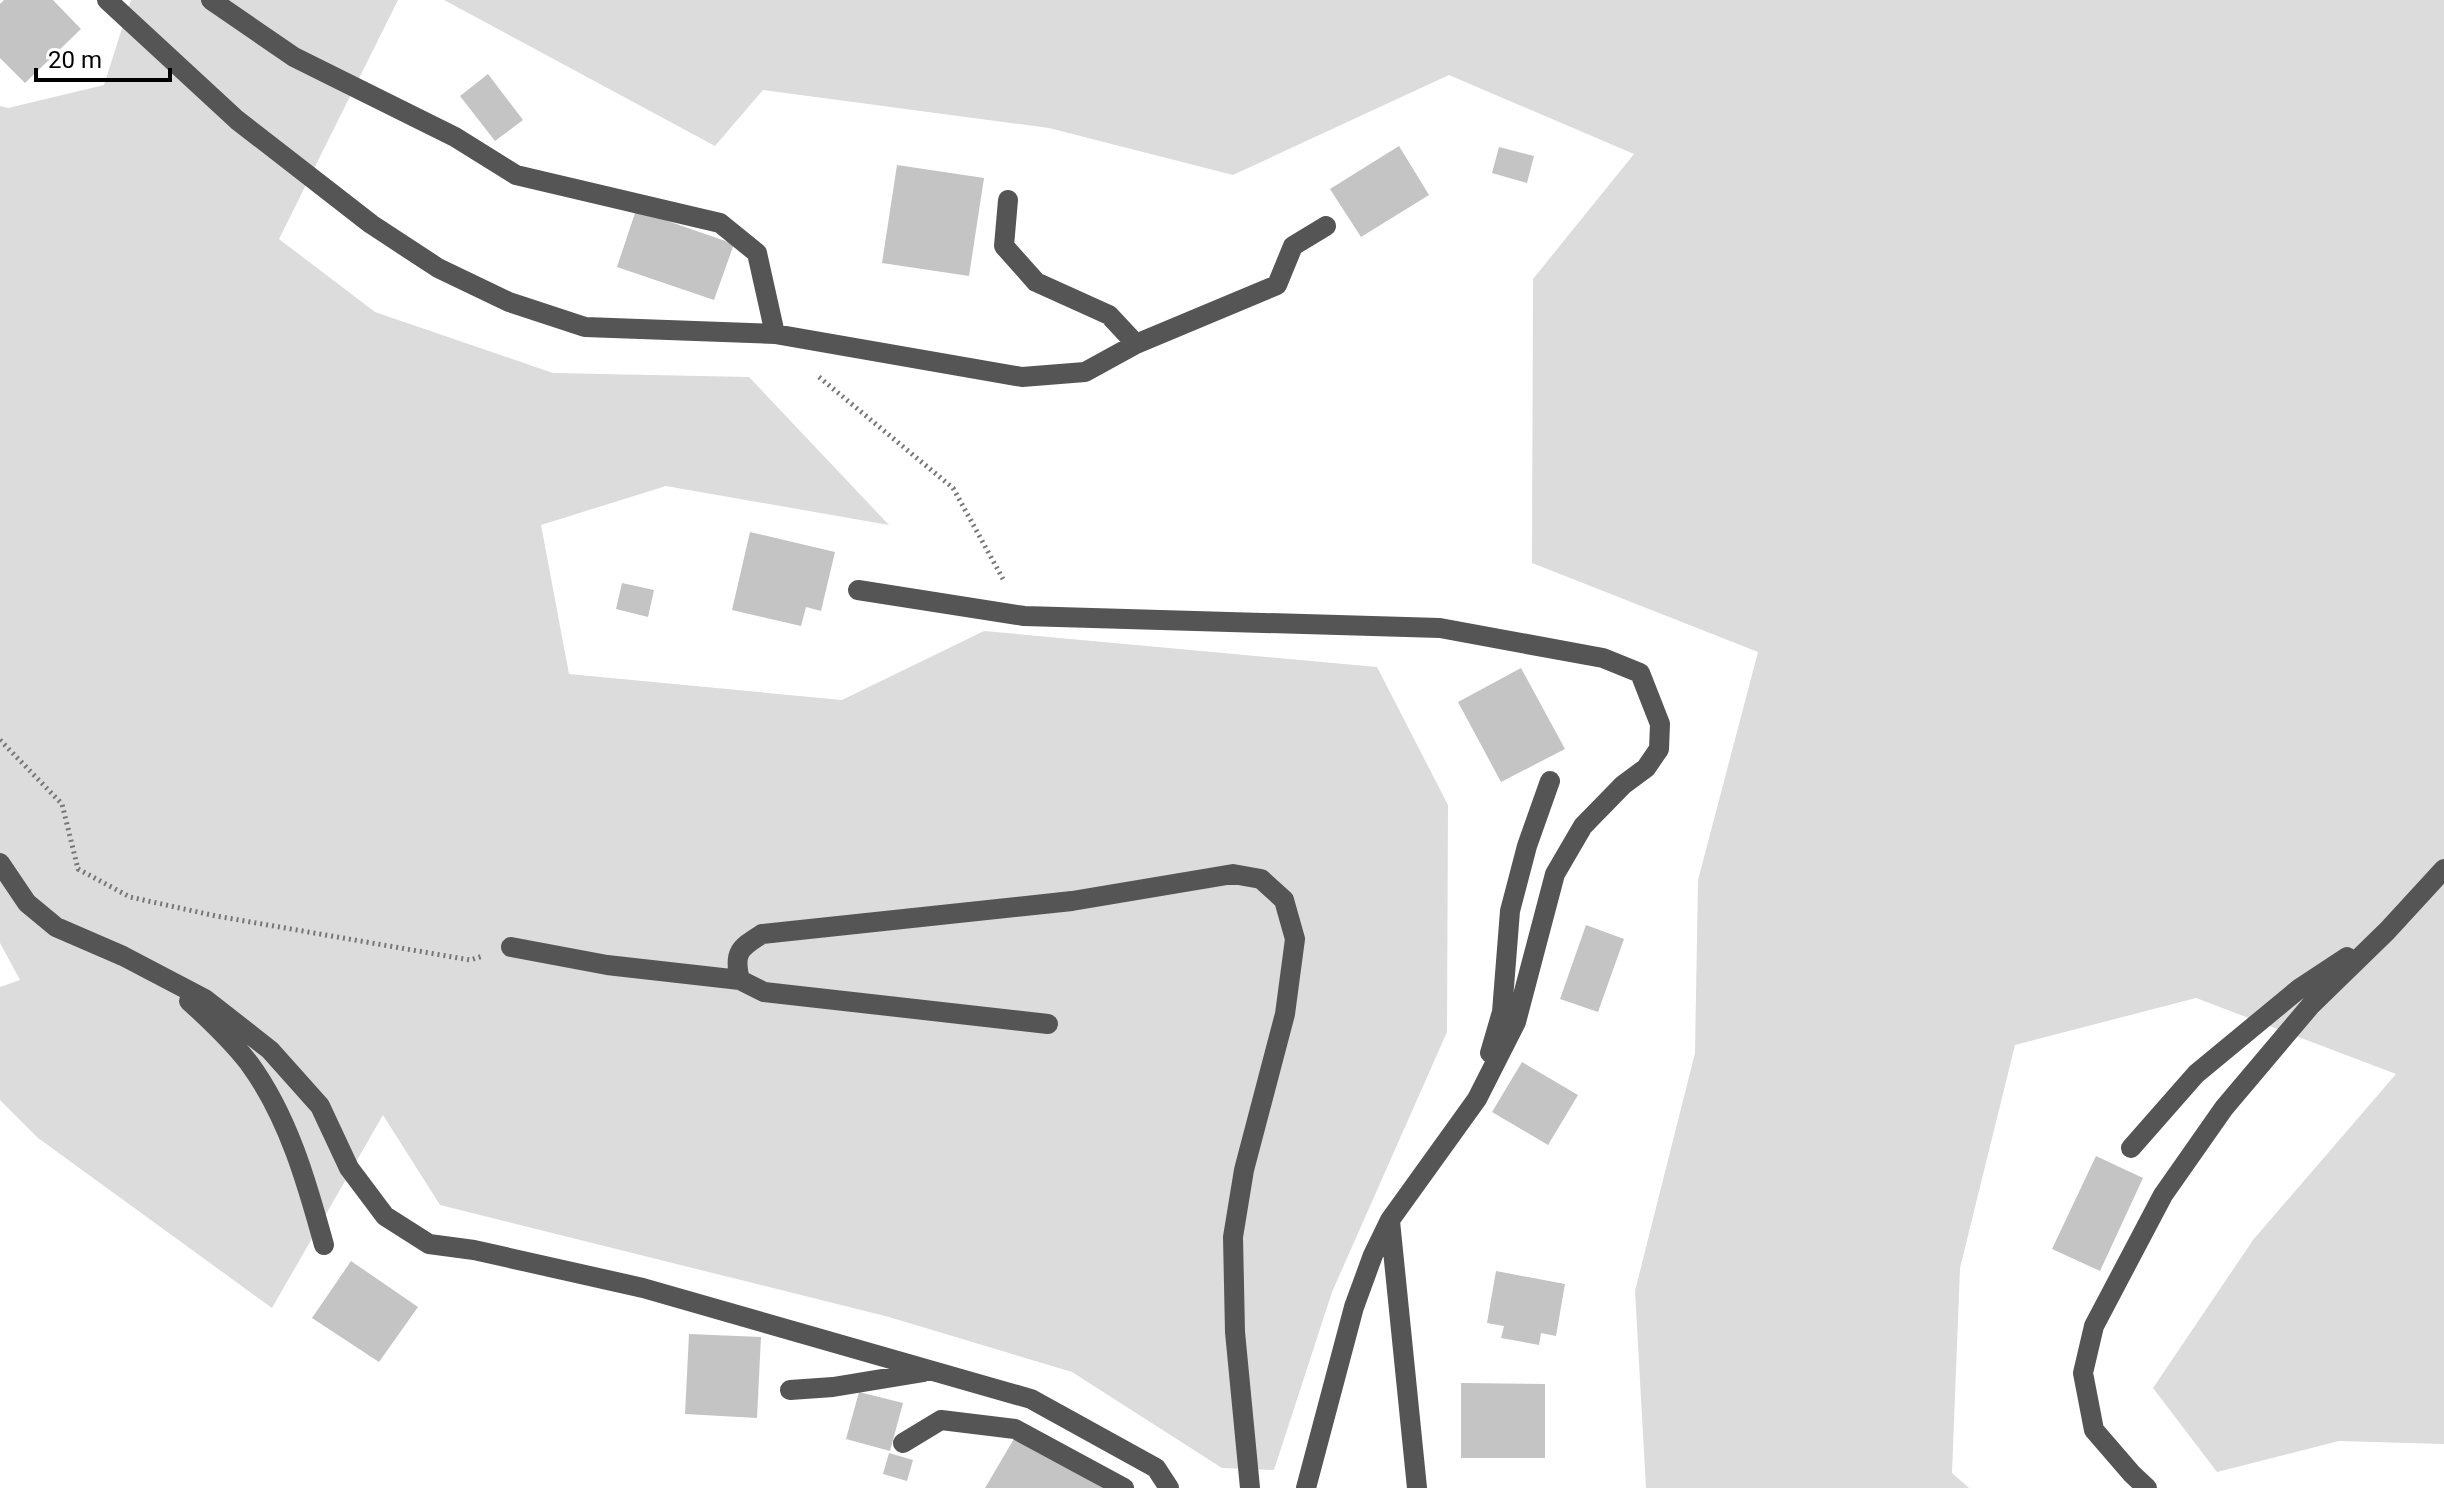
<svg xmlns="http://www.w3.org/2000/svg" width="2444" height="1488" font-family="Roboto,sans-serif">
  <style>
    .green { fill: #dcdcdc }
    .building { fill: #c4c4c4 }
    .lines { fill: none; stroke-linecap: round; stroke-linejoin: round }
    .path { stroke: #777; stroke-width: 5; stroke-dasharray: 2 4; stroke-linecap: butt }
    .minor { stroke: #555; stroke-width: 20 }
  </style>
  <rect width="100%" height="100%" fill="#fff"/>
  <!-- green -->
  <path class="green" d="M131,0h267l-119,239 96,73 178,61 196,4 140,148 -223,-39 -125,39 28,149 273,26 142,-69 393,36 71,138 -1,227 -115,260 -58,178 -52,-2 -150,-96 -183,-55 -449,-112 -57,-90 -111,193 -234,-170 -38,-38v-113l20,-7 -20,-37v-837l8,2 96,-23z
    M444,0h2000v1444l-105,-3 -122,31 -64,-84 100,-148 143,-166 -200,-76 -181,47 -55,223 -8,205 17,15h-323l-11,-197 60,-238 3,-173 60,-228 -226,-89 1,-284 101,-125 -185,-79 -216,100 -184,-47 -286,-38 -48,56z"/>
  <!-- building -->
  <path class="building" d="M4,0h49l28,29 -56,54 -25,-25v-54z
    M488,74l35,46 -28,21 -35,-45z
    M1399,146l30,49 -68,42 -31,-48z
    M1499,147l35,9 -7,27 -35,-10z
    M897,165l87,13 -15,98 -87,-13z
    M636,210l98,34 -20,56 -97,-33z
    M750,532l85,20 -14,59 -15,-4 -5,19 -69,-16z
    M622,583l32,7 -6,27 -32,-8z
    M1521,668l44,81 -64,33 -43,-80z
    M1586,925l38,14 -26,73 -38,-13z
    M1522,1062l56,33 -30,50 -56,-33z
    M2096,1156l47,22 -43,93 -48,-22z
    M351,1261l67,46 -39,55 -67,-44z
    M1496,1271l69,13 -9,52 -15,-3 -2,12 -38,-7 3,-12 -17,-3z
    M689,1334l72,3 -4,81 -72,-4z
    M1461,1383l84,1v74h-84z
    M859,1392l44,11 -13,48 -44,-12z
    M1015,1437l88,51h-118z
    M889,1453l24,7 -6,21 -24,-7z"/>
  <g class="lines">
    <!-- path -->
    <path class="path" d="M819,377l134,111 50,91
      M0,740l62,64 16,65 52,28 86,19 254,44 13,-4"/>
    <!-- minor -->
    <path class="minor" d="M107,0l130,120 134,104 67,44 71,34 76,25 190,7 247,43 63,-5 51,-28 141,-59 16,-39 33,-20
      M211,0l83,57 161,80 61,38 204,48 37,30 18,81
      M1008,200l-4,46 32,36 73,33 27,29
      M858,590l166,26 416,12 163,30 37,15 20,51 -1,25 -13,19 -23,17 -40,41 -28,48 -39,148 -39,77 -87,121 -17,35 -19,52 -48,181
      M0,863l27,40 29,24 67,29 82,43 65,51 50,56 29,62 36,48 44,28 45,6 169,38 388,111 125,69 13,20
      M511,947l96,18 133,15
      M189,1001c21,19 43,40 60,62 39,53 58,120 75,182
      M1048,1024l-284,-32 -24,-12c-7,-28 0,-32 22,-46l310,-33 161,-27 28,5 23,21 11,39 -10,75 -41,156 -11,67 2,95 15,156
      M1490,1053l12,-41 8,-101 17,-65 23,-65
      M2131,1148l65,-74 104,-86 47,-31
      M1390,1221l27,267
      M790,1390l43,-3 91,-15
      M903,1443l38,-23 74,9 109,59
      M2147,1488l-15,-14 -38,-44 -11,-57 11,-47 69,-131 61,-87 87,-103 76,-74 57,-62"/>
  </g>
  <!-- scale -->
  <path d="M36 68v12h134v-12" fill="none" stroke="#000000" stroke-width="4"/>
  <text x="48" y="68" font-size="24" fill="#000000" stroke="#ffffff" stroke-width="6" paint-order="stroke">20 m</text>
</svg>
